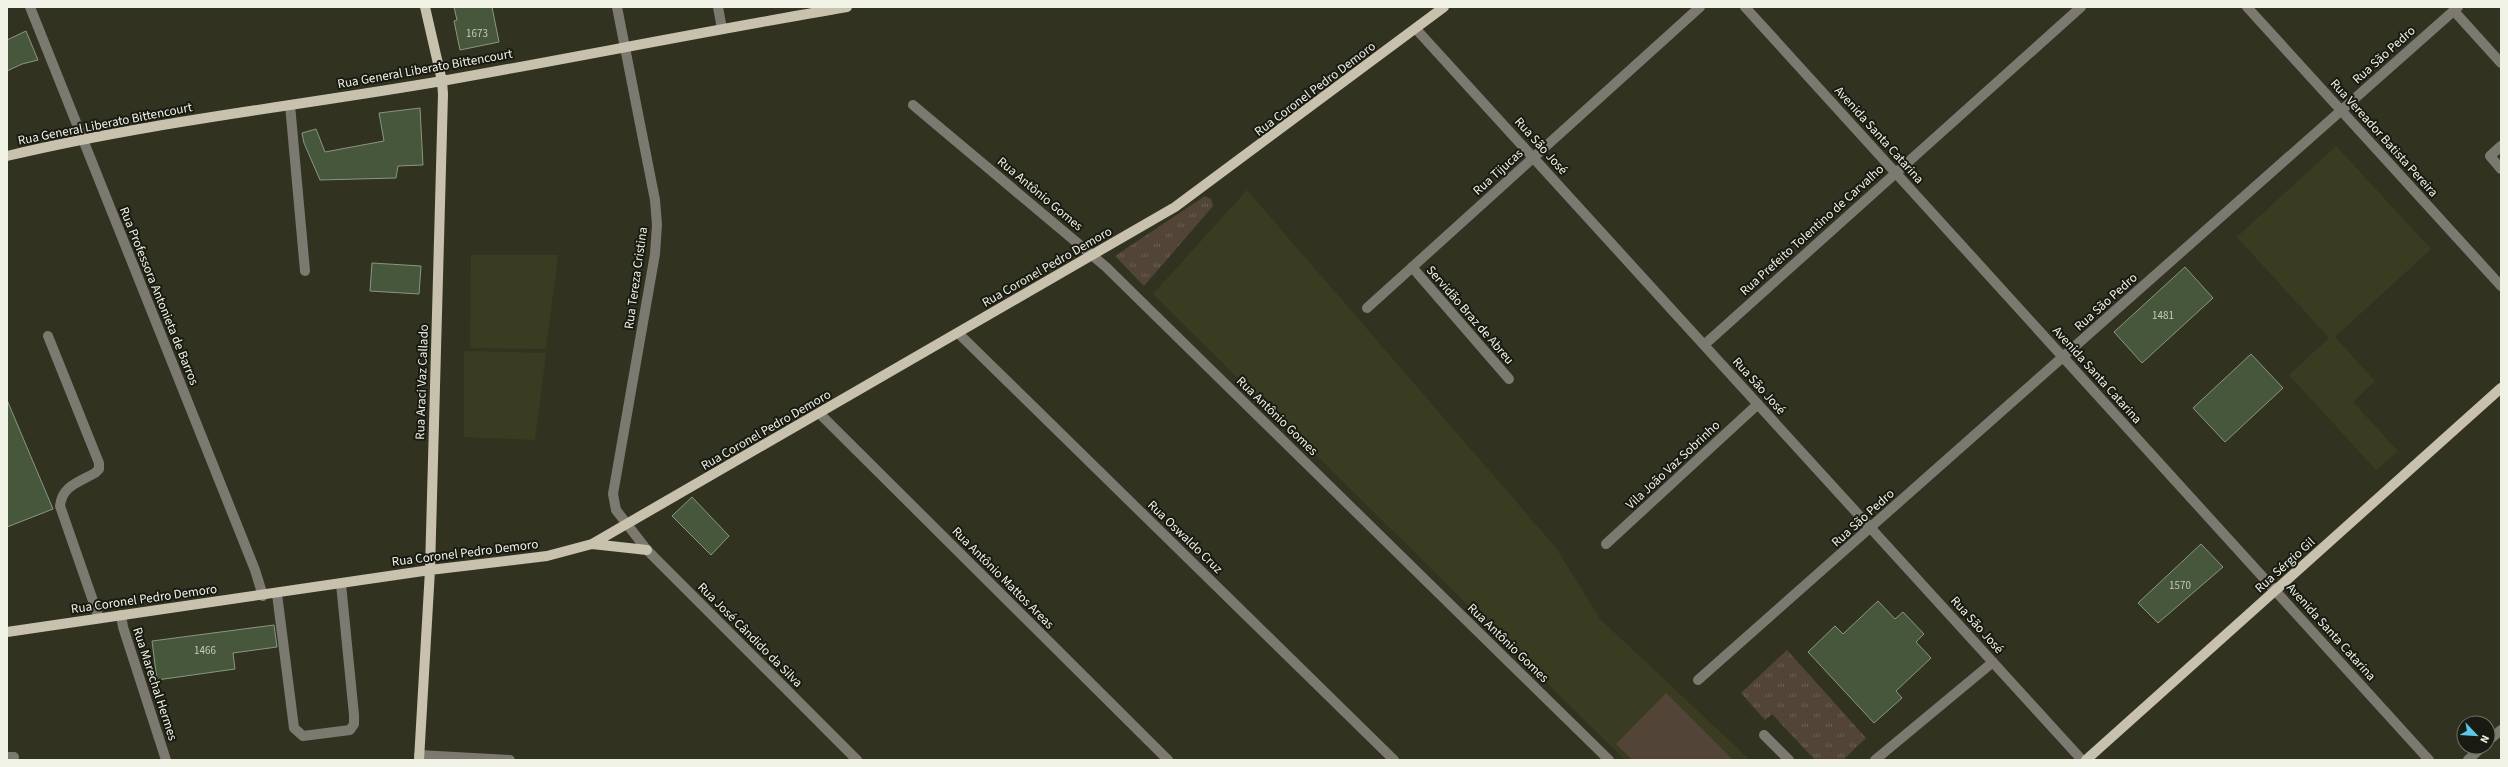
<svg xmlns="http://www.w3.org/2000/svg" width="2508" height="767" font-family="'Source Sans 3',sans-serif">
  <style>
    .built { fill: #3a3c22 }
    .grass { fill: url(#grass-tufts) }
    .pitch { fill: #524537 }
    .building { fill: #47573c; stroke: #8a9683 }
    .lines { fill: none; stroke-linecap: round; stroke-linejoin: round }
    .minor { stroke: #7c7970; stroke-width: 10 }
    .major { stroke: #c8c1ae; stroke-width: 10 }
    .labels { text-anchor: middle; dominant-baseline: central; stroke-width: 4; stroke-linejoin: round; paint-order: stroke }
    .number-label { font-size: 11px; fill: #c6cbbc }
    .street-label { font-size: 13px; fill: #f0f2e6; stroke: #191a11 }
  </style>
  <defs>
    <pattern id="grass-tufts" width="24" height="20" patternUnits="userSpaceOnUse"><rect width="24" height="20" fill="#524537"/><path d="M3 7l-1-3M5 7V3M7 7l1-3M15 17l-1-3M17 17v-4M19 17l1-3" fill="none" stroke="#6b6054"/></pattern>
  </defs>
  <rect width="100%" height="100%" fill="#313320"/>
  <!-- built -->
  <path class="built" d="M2336,146l95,103 -96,88 40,44 -22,21 45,49 -22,19 -87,-95 40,-37 -92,-101z
    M1247,190l309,358 44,71 150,141h-125l-472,-466z
    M471,255h87l-12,94 -76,-1z
    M464,351l82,2 -11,87 -71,-3z"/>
  <!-- grass -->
  <path class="grass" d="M1205,196l6,3 2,7 -69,80 -29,-30z
    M1787,650l79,88 -23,22h-28l-43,-46 -7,6 -24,-27z"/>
  <!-- pitch -->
  <path class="pitch" d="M1666,693l67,67h-100l-17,-16z"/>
  <!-- building -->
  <path class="building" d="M454,7h38l7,35 -39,8 -6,-29 3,-1z
    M26,31l12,29 -16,4 -15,7v-31z
    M420,108l3,57 -25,1 -2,12 -76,2 -16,-37 -2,-10 14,-4 9,23 59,-11 -5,-28z
    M372,263l49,3 -2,28 -49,-3z
    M2185,267l28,31 -71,65 -28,-31z
    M2251,354l32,34 -58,54 -32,-34z
    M7,400l46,109 -46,18z
    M692,497l37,39 -18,19 -39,-39z
    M2201,544l22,23 -65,56 -20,-20z
    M1878,601l17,18 8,-7 21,22 -8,8 15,16 -35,33 6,7 -28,25 -66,-71 27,-26 8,8z
    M274,625l3,22 -44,6 2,16 -78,11 -5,-39z"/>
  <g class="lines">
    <!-- minor -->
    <path class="minor" d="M30,7l225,563 8,26
      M617,7l38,193 2,25 -2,29 -42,240 3,16 31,40 210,210
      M718,7l4,22
      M1745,7l684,753
      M2247,7l254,279
      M2454,11l47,52
      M1416,29l666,731
      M290,105l15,166
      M913,105l193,162 503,493
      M2501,146l-11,10 11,13
      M1412,267l97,112
      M1367,308l333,-301
      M958,333l436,427
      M48,336l51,127v6l-4,4c-16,9 -33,13 -35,33l39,112
      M1704,345l377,-338
      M820,414l348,346
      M1606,544l152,-140
      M277,594l17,134 9,8 47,-6 4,-6v-9l-13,-131
      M121,615l2,12 43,133
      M1698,680l760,-673
      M1764,735l25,25
      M2488,741l13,-11
      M419,755l91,5
      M7,757h7
      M1875,760l118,-98
      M2468,760l14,-13"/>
    <!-- major -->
    <path class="major" d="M7,156c143,-34 290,-50 435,-75 135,-24 270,-51 405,-74
      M592,544l55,6
      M7,632l423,-62 117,-14 45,-12 583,-337 269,-200
      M419,760l11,-190 13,-476 -1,-13 -17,-74
      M2086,760l415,-372"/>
  </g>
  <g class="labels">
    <!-- number labels -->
    <g class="number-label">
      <text x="477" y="33">1673</text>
      <text x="2163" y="315">1481</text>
      <text x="2180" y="585">1570</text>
      <text x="205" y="650">1466</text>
    </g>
    <!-- street labels -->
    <g class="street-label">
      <text transform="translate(2384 55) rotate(-42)">Rua São Pedro</text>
      <text transform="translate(425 69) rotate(-10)">Rua General Liberato Bittencourt</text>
      <text transform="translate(1315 89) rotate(-37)">Rua Coronel Pedro Demoro</text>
      <text transform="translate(105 124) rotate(-11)">Rua General Liberato Bittencourt</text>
      <text transform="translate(1879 135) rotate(48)">Avenida Santa Catarina</text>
      <text transform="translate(2384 138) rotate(48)">Rua Vereador Batista Pereira</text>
      <text transform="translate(1541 146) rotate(48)">Rua São José</text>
      <text transform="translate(1498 172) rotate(-42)">Rua Tijucas</text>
      <text transform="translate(1040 194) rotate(40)">Rua Antônio Gomes</text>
      <text transform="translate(1812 230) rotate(-42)">Rua Prefeito Tolentino de Carvalho</text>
      <text transform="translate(1047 267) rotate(-30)">Rua Coronel Pedro Demoro</text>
      <text transform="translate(636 278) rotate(-82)">Rua Tereza Cristina</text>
      <text transform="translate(159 296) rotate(68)">Rua Professora Antonieta de Barros</text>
      <text transform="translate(2106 302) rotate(-42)">Rua São Pedro</text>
      <text transform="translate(1470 315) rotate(49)">Servidão Braz de Abreu</text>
      <text transform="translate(2097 375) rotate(48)">Avenida Santa Catarina</text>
      <text transform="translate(422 382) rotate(-88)">Rua Araci Vaz Callado</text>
      <text transform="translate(1759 386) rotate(48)">Rua São José</text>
      <text transform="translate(1277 416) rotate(44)">Rua Antônio Gomes</text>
      <text transform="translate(766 430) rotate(-30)">Rua Coronel Pedro Demoro</text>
      <text transform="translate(1673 465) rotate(-43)">Vila João Vaz Sobrinho</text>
      <text transform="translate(1863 518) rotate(-42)">Rua São Pedro</text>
      <text transform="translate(1185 537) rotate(44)">Rua Oswaldo Cruz</text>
      <text transform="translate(465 553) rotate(-7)">Rua Coronel Pedro Demoro</text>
      <text transform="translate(2285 565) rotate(-42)">Rua Sérgio Gil</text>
      <text transform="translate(1003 578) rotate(45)">Rua Antônio Mattos Areas</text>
      <text transform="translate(144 599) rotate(-8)">Rua Coronel Pedro Demoro</text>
      <text transform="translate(1977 625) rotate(48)">Rua São José</text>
      <text transform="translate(2331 632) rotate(48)">Avenida Santa Catarina</text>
      <text transform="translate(750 635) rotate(45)">Rua José Cândido da Silva</text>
      <text transform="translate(1508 643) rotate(44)">Rua Antônio Gomes</text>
      <text transform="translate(155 684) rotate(72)">Rua Marechal Hermes</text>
    </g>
  </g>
  <!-- border -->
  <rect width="2508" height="767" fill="none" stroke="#f0f2e6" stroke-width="16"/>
  <!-- north arrow -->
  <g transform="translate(2476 735) rotate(115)"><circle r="19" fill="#191a11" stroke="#6f7066"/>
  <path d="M0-3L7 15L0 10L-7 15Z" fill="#5bc8e7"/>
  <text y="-6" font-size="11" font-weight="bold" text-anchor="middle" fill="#f0f2e6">N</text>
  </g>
</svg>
